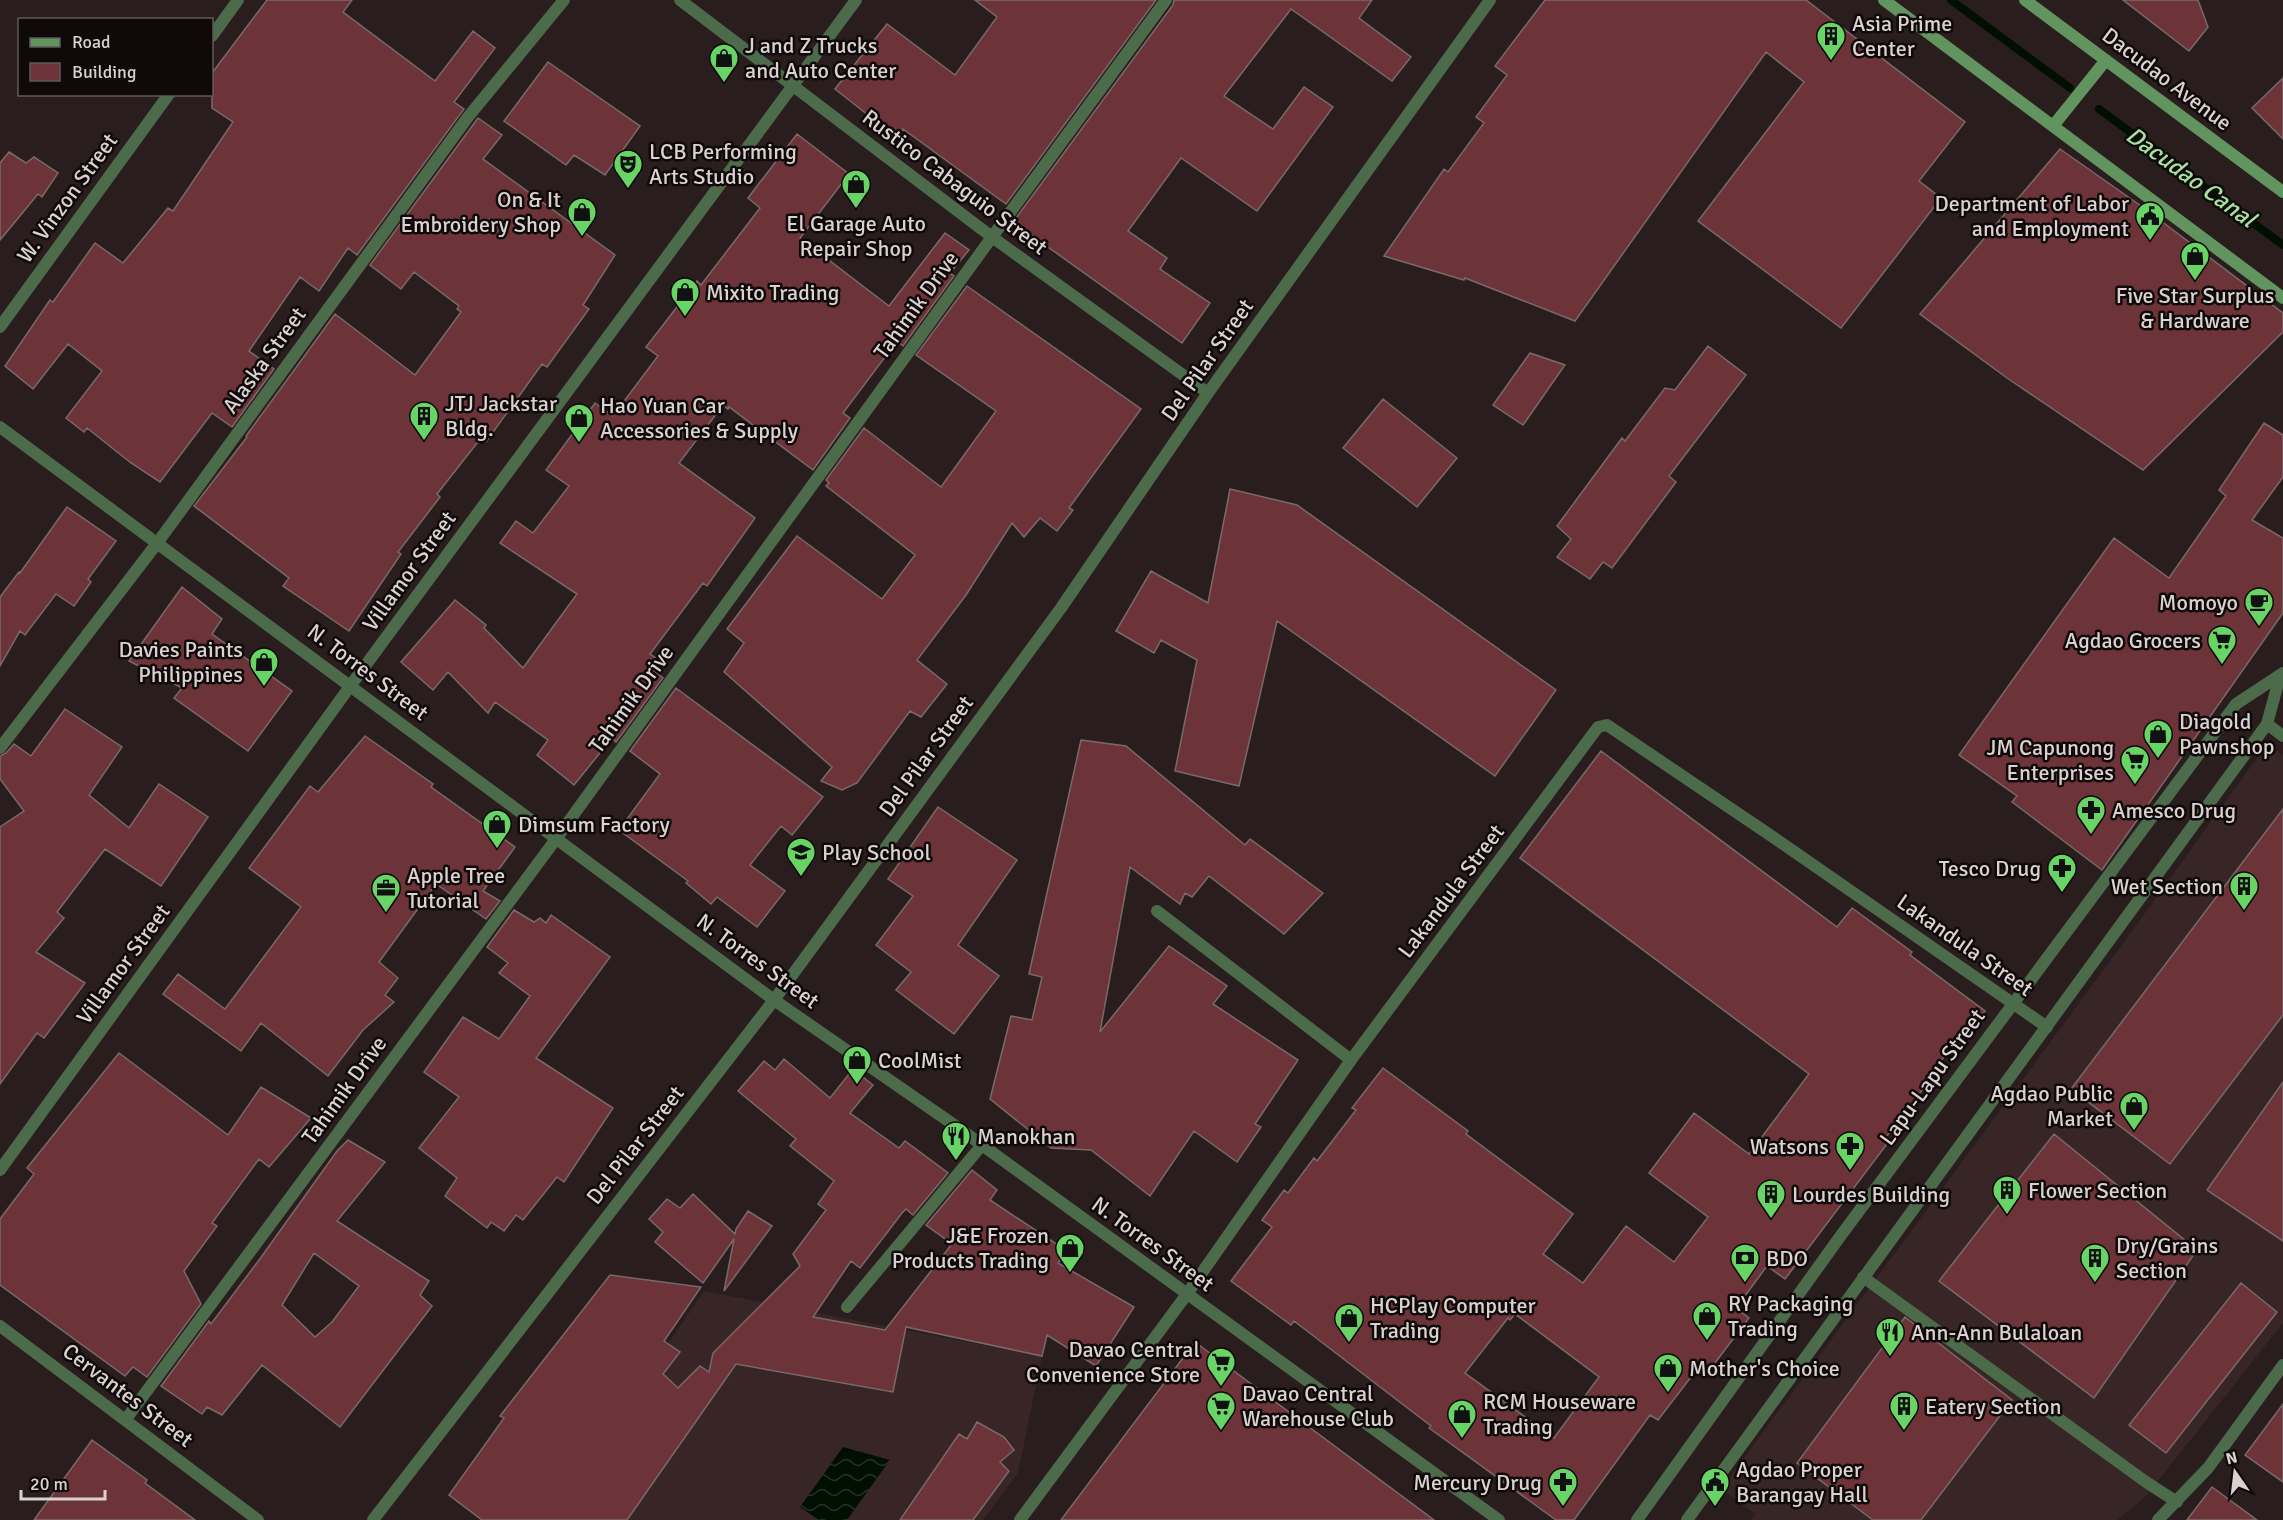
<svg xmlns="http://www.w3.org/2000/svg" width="2283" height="1520" font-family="Signika,sans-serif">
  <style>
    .built { fill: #382626 }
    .water { fill: url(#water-waves) }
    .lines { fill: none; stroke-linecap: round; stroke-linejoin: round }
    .stream { stroke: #000f00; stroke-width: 8 }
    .building { fill: #6c3439; stroke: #79696a; stroke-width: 1.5; fill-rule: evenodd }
    .minor { stroke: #4b6b4a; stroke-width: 12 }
    .tertiary { stroke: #4b6b4a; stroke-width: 12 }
    .secondary { stroke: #62945f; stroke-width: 12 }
    .labels { text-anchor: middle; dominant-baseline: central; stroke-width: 5; stroke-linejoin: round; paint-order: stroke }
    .poi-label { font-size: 22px; fill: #dad1d1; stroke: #0f0909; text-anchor: start }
    .street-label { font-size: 22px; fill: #dad1d1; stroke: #0f0909 }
    .water-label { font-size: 24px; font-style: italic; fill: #a4e2a0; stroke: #0f0909 }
  </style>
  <defs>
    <pattern id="water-waves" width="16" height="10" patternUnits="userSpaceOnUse" patternTransform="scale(1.5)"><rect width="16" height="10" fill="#000f00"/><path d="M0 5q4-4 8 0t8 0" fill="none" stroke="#253124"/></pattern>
  </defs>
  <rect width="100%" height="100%" fill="#2a1d1e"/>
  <!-- built -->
  <path class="built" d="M2267,744l16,11v568l-137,173 -29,24h-366l4,-6 -34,-25 403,-547z
    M704,1291l338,65 -24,117 -35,47h-435z"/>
  <!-- water -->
  <path class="water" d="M843,1447l47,13 -43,60h-28l-19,-13z"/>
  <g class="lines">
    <!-- stream -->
    <path class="stream" d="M1951,0l119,88
      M2099,109l184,136"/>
  </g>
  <!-- building -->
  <path class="building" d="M267,0h85l-9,12 92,69 38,-50 22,17 -41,54 10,7 -107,146 -9,-7 -29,43 -19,-14 -51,74 25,18 -42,58 -20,-14 -52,69 -29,-19 -44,-35 -3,4 -18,-14 36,-47 -34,-27 -35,45 -28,-23 45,-66 3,2 42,-59 28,20 45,-55 5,3 60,-89 -21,-14v-35z
    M975,0h181l-150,204 -103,-75 -6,9 -62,-49 52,-65 68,51 42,-58z
    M1174,0h198l-13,18 52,39 -19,24 -101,-72 -67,87 49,33 31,-42 29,20 -76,104 -76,-53 -53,73 39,27 -7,11 50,34 -28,40 -169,-121 160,-217z
    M1545,0h261l159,122 -46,59 22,17 -100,130 -143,-107 106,-139 -38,-30 -191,269 -110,-43 -1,2 -80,-24 60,-87 4,3 36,-49 -8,-6 31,-42 -12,-9z
    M2123,0h75l10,27 -19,24z
    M548,62l92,64 -35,49 -31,-20 -8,10 -62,-44z
    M2283,78v61l-31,-31z
    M478,118l24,17 -19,24 132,96 -32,50 6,4 -42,58 -5,-3 -56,78 -5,-4 -44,56 3,3 -42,55 3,2 -52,77 -66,-45 6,-8 -95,-72 53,-69 -1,-1 89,-122 80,61 46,-63 -4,-3 2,-3 -45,-34 -13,17 -31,-24z
    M797,134l52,40 -49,64 89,68 56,-73 24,17 -19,23 4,3 -51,70 -6,-5 -54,72 7,5 -37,52 -84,-63 -1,2 -5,-4 -44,58 76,55 -48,68 -4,-3 -53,71 9,6 -7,9 11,9 -47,64 -4,-4 -38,47 -37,-30 11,-15 -53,-38 -7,11 -40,-41 -15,18 -32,-28 54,-62 31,25 -2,3 39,40 54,-74 -77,-51 16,-22 17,12 36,-47 -23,-16 49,-67 18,13 45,-60 -12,-9 51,-66 4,4 59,-77 -12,-10z
    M2060,149l84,59 139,105v19l-140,138 -136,-92 -87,-64z
    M9,152l17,11 8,-6 24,16 -16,24 -4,-3 -38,46v-77z
    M967,286l174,123 -72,99 4,2 -16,21 -17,-13 -16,19 -12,-14 -46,72 -49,65 30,24 -26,33 -11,-6 -53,72 -15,7 -21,-9 11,-14 -108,-95 20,-29 -17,-14 70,-93 85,63 33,-44 -89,-69 3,-3 -3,-3 38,-52 77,59 55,-76 -80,-56z
    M1708,346l38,29 -77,101 7,6 -64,86 -9,-6 -13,17 -33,-22 14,-18 -14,-13 65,-88 3,3 40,-53 10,2z
    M1530,353l35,12 -42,60 -30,-20z
    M1383,399l74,59 -40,49 -74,-59z
    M2264,423l19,12v42l-31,43 31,18v75l-181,257 -90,-68 5,-6 -58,-41 155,-217 55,40 57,-82 -7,-6z
    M1230,489l67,16 259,185 -61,86 -218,-155 -38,165 -64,-15 22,-111 -36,-20 -7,13 -38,-22 35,-60 57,32z
    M67,507l49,34 -28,38 3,3 -17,24 -18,-12 -31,41 -5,-4 -20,35v-69l19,-25 1,1z
    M182,587l40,32 -10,15 80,57 -44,60 -74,-53 8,-10 -53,-27z
    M676,688l147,109 -31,38 -11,-9 -31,39 35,26 -28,36 -40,-30 -6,7 -25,-21 2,-2 -69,-51 41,-56 -30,-23z
    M65,709l57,38 -33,48 40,33 30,-44 49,33 -47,69 -56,-37 -48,63 7,6 -28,34 49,31 -41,55 -7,-5 -37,51v-257l24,-16 -24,-32v-23l6,-3 8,-9 17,12z
    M365,736l68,48 -2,3 84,60 -32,44 17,10 -14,18 -50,-35 -57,78 19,16 -13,17 9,7 -31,28 -35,46 -67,-53 -20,28 -78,-57 15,-20 47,35 76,-102 -52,-39 61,-82 8,6z
    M1081,740l45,6 119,99 5,-6 73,54 -39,41 -75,-58 -17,21 -7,-4 -5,11 -50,-37 -30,165 69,-86 58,40 -14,18 85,56 -43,64 6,3 -24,35 -43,-31 -44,65 -59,-46 -40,-2 -61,-49 21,-83 21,4 10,-43 -13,-3z
    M1601,751l236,176 15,-19 60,44 -2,3 75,56 -28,37 -4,-3 -32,42 2,2 -37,48 4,3 -105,139 -18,-13 -31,42 13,10 -40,53 -8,-7 -43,56 -8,-5 -76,105h-18l-127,-92 2,-2 -137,-105 -3,4 -60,-44 41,-54 -10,-7 22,-30 4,3 26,-35 3,3 39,-51 -4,-2 31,-40 85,63 -2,3 107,80 -30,40 40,29 43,-57 48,36 34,-45 -59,-44 45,-60 55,41 60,-80 -289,-216zM1515,1314l84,63 -45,61 -89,-65 43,-55 2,2z
    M938,807l79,53 -59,85 41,31 -45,58 -58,-44 15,-18 -35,-27 37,-49 -25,-17z
    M2283,809v206l-113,149 -99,-75z
    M514,910l20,12 6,-4 6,5 5,-8 59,42 -74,101 77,50 -49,74 -7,-5 -34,43 -7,-5 -12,16 -13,-9 -4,6 -42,-32 12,-18 -38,-30 40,-51 -35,-25 39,-55 36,22 31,-43 -31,-23 9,-10 -21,-16z
    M119,1053l109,82 33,-48 50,31 -42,49 -10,-8 -47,64 5,3 -33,45 17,33 -54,73 -14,-10 -8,9 -125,-91v-66l34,-45 -7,-6z
    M784,1059l46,39 23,-29 20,16 -23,28 49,35 6,-7 43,32 -35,42 -7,-6 -4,4 -42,55 -9,-7 -38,56 72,13 67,-86 -26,-19 46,-55 25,20 -7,10 77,51 -9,12 76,44 -38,59 -49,-31 -5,21 -136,-29 -13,65 -157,-28 -109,156h-145l-33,-25 55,-77 -4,-2 110,-141 91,12 -37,54 16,11 -17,22 15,14 22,-22 9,6 4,-19 87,-87 -7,-12 33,-44 -8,-6 16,-23 -44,-35 6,-7 -58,-48 26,-30 11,9z
    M2283,1082v159l-76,-51z
    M2054,1134l143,116 -103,148 -155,-117z
    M348,1140l37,22 -48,59 92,60 -9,14 12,11 -92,121 -78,-62 -40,50 -15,-8 -5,7 -41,-28 48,-65 2,3 51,-68 75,-105zM314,1253l45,33 -27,36 -17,15 -33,-32z
    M693,1194l42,40 1,-5 12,-18 24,15 -48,65 10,-52 -31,44 -48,-41 8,-10 -14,-13 18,-20 13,9z
    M2241,1283l36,29 -111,141 -37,-28z
    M1905,1317l107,83 -91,120h-48l-76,-57z
    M1195,1342l239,178h-373z
    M2283,1404v78l-38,-27z
    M977,1422l27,15 10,13 -14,12 9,9 -36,49h-73l59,-86 8,5z
    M92,1440l55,40 -2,3 50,37h-161z
    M2212,1487l45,33h-70z"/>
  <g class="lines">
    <!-- minor -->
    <path class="minor" d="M680,0l312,237 216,156
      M212,36l26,-36
      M0,327l169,-233
      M2267,724l16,12
      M0,748l158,-206 310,-425 96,-117
      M1157,911l194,149
      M1863,1277l283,205 31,20
      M847,1307l135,-162
      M0,1326l258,194
      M126,1419l430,-580 436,-602 174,-237
      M373,1520l401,-520 287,-392 147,-215 282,-393
      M1020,1520l167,-226 164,-234 247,-333 9,-2 163,110 277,192
      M2158,1520l50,-52 75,-103"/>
    <!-- tertiary -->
    <path class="tertiary" d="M0,427l774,573 186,129 539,391
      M0,1170l351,-485 505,-685
      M1637,1520l202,-282 397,-534 47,-31
      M1687,1520l580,-796 13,-48"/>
    <!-- secondary -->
    <path class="secondary" d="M1884,0l399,298
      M2025,0l258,192
      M2053,126l53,-66"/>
  </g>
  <!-- icons -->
  <defs>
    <g id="building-pin" transform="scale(1.5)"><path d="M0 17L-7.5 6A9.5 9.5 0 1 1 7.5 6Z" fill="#67d465" stroke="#0f0909"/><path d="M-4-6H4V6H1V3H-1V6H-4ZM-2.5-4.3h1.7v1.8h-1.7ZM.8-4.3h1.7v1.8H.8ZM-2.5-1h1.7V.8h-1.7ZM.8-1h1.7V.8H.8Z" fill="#111"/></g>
    <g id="shop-pin" transform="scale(1.5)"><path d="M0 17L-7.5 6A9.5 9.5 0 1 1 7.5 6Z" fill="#67d465" stroke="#0f0909"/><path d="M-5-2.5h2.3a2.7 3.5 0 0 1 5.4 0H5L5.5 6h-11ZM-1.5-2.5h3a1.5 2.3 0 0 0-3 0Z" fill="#111"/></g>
    <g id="theatre-pin" transform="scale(1.5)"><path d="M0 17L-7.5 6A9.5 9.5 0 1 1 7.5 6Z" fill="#67d465" stroke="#0f0909"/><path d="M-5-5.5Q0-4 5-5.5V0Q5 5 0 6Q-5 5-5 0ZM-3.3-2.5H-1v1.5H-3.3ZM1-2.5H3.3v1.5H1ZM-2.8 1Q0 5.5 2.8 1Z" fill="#111"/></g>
    <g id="civic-pin" transform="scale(1.5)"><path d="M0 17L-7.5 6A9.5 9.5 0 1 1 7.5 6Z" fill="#67d465" stroke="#0f0909"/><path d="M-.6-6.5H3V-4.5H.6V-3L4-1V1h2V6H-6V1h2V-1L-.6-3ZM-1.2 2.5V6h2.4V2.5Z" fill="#111"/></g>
    <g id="cafe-pin" transform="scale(1.5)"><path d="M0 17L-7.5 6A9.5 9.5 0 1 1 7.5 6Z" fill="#67d465" stroke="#0f0909"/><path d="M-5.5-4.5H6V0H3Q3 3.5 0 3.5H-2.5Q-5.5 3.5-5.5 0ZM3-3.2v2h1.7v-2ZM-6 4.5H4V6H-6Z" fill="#111"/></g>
    <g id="supermarket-pin" transform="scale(1.5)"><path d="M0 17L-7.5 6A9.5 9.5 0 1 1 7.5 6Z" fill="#67d465" stroke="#0f0909"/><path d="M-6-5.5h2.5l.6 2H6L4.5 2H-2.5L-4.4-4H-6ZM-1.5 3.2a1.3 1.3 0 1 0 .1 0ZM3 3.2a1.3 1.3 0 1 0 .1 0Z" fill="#111"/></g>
    <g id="pharmacy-pin" transform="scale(1.5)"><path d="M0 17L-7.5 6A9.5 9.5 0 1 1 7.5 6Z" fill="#67d465" stroke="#0f0909"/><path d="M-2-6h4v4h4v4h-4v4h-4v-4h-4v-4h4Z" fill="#111"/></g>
    <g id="school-pin" transform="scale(1.5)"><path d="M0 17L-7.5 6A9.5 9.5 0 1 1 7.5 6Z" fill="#67d465" stroke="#0f0909"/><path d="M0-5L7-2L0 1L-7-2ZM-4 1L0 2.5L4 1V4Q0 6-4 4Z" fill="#111"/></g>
    <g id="office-pin" transform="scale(1.5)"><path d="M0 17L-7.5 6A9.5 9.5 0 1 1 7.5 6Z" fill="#67d465" stroke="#0f0909"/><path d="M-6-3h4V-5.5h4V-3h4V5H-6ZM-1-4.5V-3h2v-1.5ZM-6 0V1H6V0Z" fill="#111"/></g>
    <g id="restaurant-pin" transform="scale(1.5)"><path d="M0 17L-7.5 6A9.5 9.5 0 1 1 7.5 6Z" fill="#67d465" stroke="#0f0909"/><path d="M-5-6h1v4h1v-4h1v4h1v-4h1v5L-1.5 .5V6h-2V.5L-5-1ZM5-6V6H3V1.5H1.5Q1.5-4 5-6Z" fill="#111"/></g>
    <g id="bank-pin" transform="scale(1.5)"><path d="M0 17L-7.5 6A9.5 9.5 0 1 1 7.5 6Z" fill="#67d465" stroke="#0f0909"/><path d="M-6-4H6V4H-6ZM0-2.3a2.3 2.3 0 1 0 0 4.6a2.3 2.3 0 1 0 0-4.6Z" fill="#111"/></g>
  </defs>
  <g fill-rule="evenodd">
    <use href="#building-pin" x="1831" y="36"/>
    <use href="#shop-pin" x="724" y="58"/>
    <use href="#theatre-pin" x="628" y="164"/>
    <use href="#shop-pin" x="856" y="184"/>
    <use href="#shop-pin" x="582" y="212"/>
    <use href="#civic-pin" x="2150" y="216"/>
    <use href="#shop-pin" x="2195" y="256"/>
    <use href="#shop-pin" x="685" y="292"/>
    <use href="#building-pin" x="424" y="416"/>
    <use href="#shop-pin" x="579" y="418"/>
    <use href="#cafe-pin" x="2259" y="602"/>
    <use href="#supermarket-pin" x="2222" y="640"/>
    <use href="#shop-pin" x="264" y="662"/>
    <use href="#shop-pin" x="2158" y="734"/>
    <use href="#supermarket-pin" x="2135" y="760"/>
    <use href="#pharmacy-pin" x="2091" y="810"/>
    <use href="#shop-pin" x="497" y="824"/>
    <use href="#school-pin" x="801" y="852"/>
    <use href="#pharmacy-pin" x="2062" y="868"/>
    <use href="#building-pin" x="2244" y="886"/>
    <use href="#office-pin" x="386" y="888"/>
    <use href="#shop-pin" x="857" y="1060"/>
    <use href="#shop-pin" x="2134" y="1106"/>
    <use href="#restaurant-pin" x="956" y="1136"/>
    <use href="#pharmacy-pin" x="1850" y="1146"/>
    <use href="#building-pin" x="2007" y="1190"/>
    <use href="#building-pin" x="1771" y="1194"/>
    <use href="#shop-pin" x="1070" y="1248"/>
    <use href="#bank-pin" x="1745" y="1258"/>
    <use href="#building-pin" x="2095" y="1258"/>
    <use href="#shop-pin" x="1707" y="1316"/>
    <use href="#shop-pin" x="1349" y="1318"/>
    <use href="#restaurant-pin" x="1890" y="1332"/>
    <use href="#supermarket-pin" x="1221" y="1362"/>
    <use href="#shop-pin" x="1668" y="1368"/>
    <use href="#supermarket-pin" x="1221" y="1406"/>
    <use href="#building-pin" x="1904" y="1406"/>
    <use href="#shop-pin" x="1462" y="1414"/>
    <use href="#pharmacy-pin" x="1563" y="1482"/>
    <use href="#civic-pin" x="1715" y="1482"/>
  </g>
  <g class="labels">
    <!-- poi labels -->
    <g class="poi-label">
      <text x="1852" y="23">Asia Prime<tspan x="1852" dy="25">Center</tspan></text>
      <text x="745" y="45">J and Z Trucks<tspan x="745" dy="25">and Auto Center</tspan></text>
      <text x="649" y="151">LCB Performing<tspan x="649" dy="25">Arts Studio</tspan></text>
      <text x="561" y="199" text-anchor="end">On &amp; It<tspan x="561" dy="25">Embroidery Shop</tspan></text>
      <text x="2129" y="203" text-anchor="end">Department of Labor<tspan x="2129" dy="25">and Employment</tspan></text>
      <text x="856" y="223" text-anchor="middle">El Garage Auto<tspan x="856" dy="25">Repair Shop</tspan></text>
      <text x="706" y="292">Mixito Trading</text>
      <text x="2195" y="295" text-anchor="middle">Five Star Surplus<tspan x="2195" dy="25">&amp; Hardware</tspan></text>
      <text x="445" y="403">JTJ Jackstar<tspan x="445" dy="25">Bldg.</tspan></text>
      <text x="600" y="405">Hao Yuan Car<tspan x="600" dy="25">Accessories &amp; Supply</tspan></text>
      <text x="2238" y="602" text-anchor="end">Momoyo</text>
      <text x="2201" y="640" text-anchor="end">Agdao Grocers</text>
      <text x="243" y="649" text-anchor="end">Davies Paints<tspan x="243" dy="25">Philippines</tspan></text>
      <text x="2179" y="721">Diagold<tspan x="2179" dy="25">Pawnshop</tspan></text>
      <text x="2114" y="747" text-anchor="end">JM Capunong<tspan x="2114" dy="25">Enterprises</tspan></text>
      <text x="2112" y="810">Amesco Drug</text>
      <text x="518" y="824">Dimsum Factory</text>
      <text x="822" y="852">Play School</text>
      <text x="2041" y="868" text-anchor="end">Tesco Drug</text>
      <text x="407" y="875">Apple Tree<tspan x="407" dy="25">Tutorial</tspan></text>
      <text x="2223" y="886" text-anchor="end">Wet Section</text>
      <text x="878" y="1060">CoolMist</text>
      <text x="2113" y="1093" text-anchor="end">Agdao Public<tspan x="2113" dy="25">Market</tspan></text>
      <text x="977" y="1136">Manokhan</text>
      <text x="1829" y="1146" text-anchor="end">Watsons</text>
      <text x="2028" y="1190">Flower Section</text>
      <text x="1792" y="1194">Lourdes Building</text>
      <text x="1049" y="1235" text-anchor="end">J&amp;E Frozen<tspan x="1049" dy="25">Products Trading</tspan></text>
      <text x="2116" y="1245">Dry/Grains<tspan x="2116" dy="25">Section</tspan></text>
      <text x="1766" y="1258">BDO</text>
      <text x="1728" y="1303">RY Packaging<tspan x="1728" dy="25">Trading</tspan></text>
      <text x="1370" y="1305">HCPlay Computer<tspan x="1370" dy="25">Trading</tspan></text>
      <text x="1911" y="1332">Ann-Ann Bulaloan</text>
      <text x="1200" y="1349" text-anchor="end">Davao Central<tspan x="1200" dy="25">Convenience Store</tspan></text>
      <text x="1689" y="1368">Mother's Choice</text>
      <text x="1242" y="1393">Davao Central<tspan x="1242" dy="25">Warehouse Club</tspan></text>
      <text x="1483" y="1401">RCM Houseware<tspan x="1483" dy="25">Trading</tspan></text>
      <text x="1925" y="1406">Eatery Section</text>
      <text x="1736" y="1469">Agdao Proper<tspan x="1736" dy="25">Barangay Hall</tspan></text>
      <text x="1542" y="1482" text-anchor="end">Mercury Drug</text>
    </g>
    <!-- street labels -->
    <g class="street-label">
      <text transform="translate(2167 79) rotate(37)">Dacudao Avenue</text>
      <text transform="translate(955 182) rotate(37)">Rustico Cabaguio Street</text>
      <text transform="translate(67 198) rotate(-54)">W. Vinzon Street</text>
      <text transform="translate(916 305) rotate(-54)">Tahimik Drive</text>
      <text transform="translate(264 360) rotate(-54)">Alaska Street</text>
      <text transform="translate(1207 360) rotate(-55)">Del Pilar Street</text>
      <text transform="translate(409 571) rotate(-54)">Villamor Street</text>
      <text transform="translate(368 672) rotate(37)">N. Torres Street</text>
      <text transform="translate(631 699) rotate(-54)">Tahimik Drive</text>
      <text transform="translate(926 756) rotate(-54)">Del Pilar Street</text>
      <text transform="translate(1451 891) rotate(-53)">Lakandula Street</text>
      <text transform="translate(1965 945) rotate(35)">Lakandula Street</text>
      <text transform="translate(758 961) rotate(36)">N. Torres Street</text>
      <text transform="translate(123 964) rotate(-54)">Villamor Street</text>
      <text transform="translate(1932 1077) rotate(-54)">Lapu-Lapu Street</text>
      <text transform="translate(344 1090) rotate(-54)">Tahimik Drive</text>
      <text transform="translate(635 1145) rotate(-52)">Del Pilar Street</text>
      <text transform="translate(1153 1244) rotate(36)">N. Torres Street</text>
      <text transform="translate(128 1395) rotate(37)">Cervantes Street</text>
    </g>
    <!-- water labels -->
    <g class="water-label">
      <text transform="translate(2191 177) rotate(36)">Dacudao Canal</text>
    </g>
  </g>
  <!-- legend -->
  <rect x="18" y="18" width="195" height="78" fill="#0f0909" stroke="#605959" stroke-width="1.5"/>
  <rect x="30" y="38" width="30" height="9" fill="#62945f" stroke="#605959" stroke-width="1.5"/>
  <text x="72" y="48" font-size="18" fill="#dad1d1">Road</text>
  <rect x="30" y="63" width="30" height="18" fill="#6c3439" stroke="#605959" stroke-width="1.5"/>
  <text x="72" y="78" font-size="18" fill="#dad1d1">Building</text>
  <!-- north arrow -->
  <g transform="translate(2235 1472) rotate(346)" stroke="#0f0909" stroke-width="4.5" paint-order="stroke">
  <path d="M0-4.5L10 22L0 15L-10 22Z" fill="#dad1d1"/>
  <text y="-9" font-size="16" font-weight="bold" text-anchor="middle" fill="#dad1d1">N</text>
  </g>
  <!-- scale -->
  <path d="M21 1490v9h84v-9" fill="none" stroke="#dad1d1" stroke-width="3"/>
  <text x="30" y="1490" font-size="18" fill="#dad1d1" stroke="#0f0909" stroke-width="4.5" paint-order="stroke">20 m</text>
</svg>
